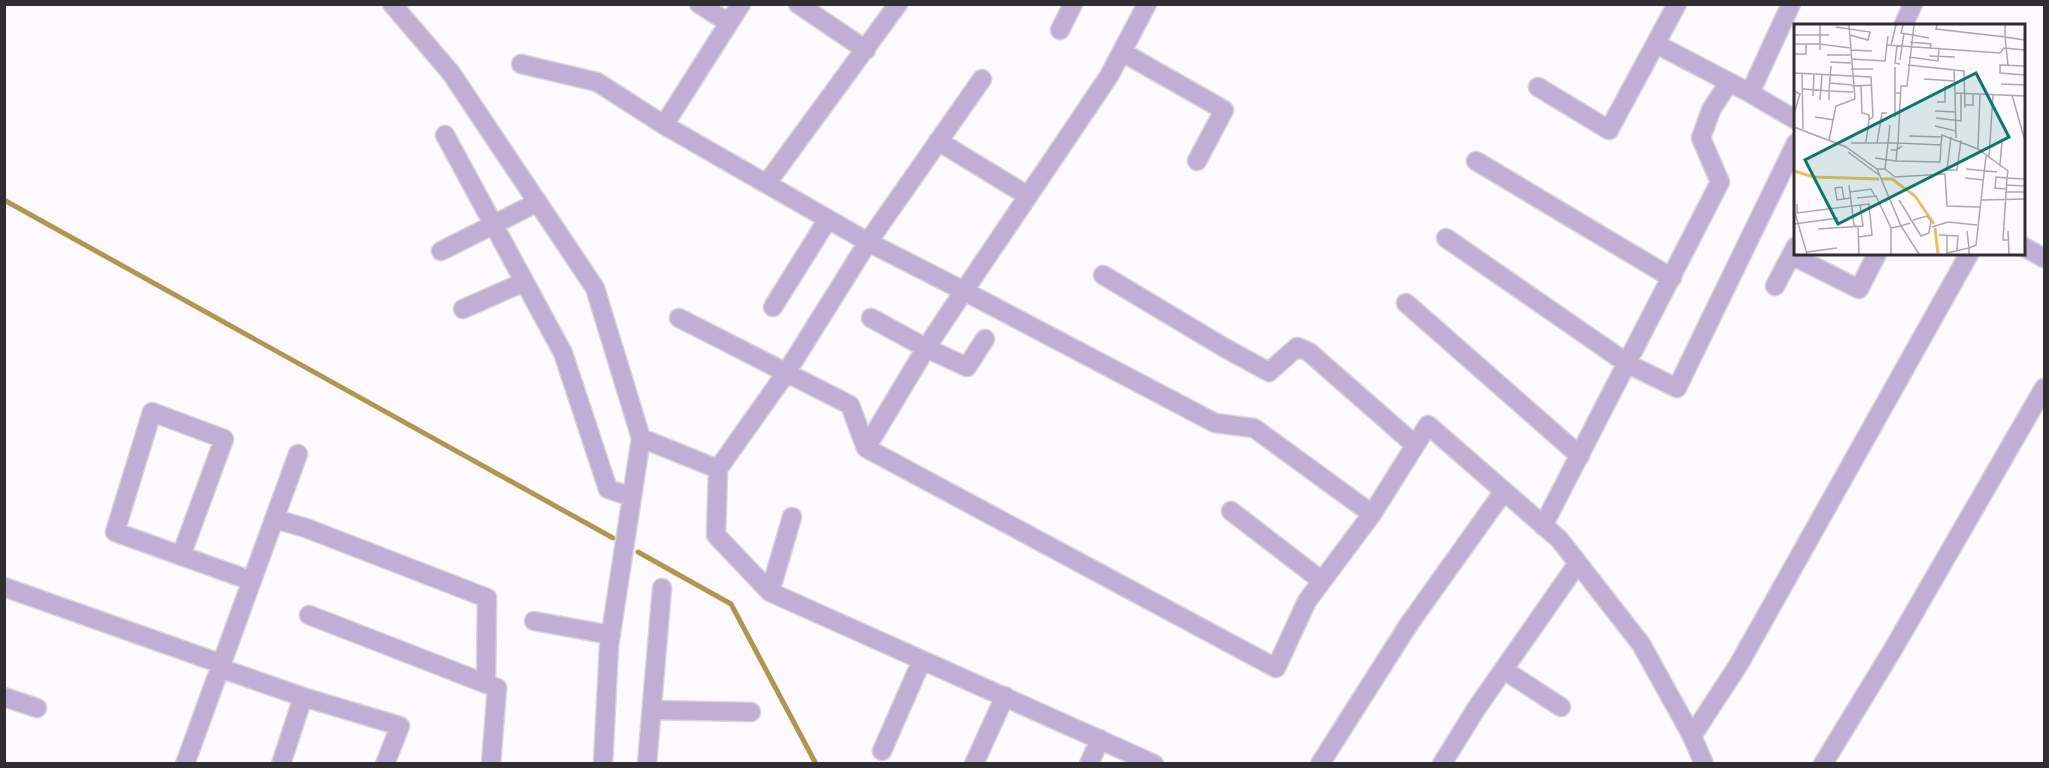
<svg xmlns="http://www.w3.org/2000/svg" width="2049" height="768" font-family="'Fira Sans Condensed',sans-serif">
  <style>
    .lines { fill: none; stroke-linecap: round; stroke-linejoin: round }
    .stream { stroke: #b2964f; stroke-width: 5 }
    .minor-casing { stroke: #d7d5da; stroke-width: 21 }
    .minor { stroke: #c1aed4; stroke-width: 18 }
    .inset-river { fill: none; stroke: #eac25c; stroke-width: 3 }
    .inset-road { fill: none; stroke: #aaa8ad; stroke-width: 1.5 }
    .view { fill: #0f766e; fill-opacity: 0.15; stroke: #0f766e; stroke-width: 3 }
    .inset-edge { fill: none; stroke: #302e32; stroke-width: 3 }
  </style>
  <rect width="100%" height="100%" fill="#fcfaff"/>
  <g class="lines">
    <!-- stream -->
    <path class="stream" d="M4,200l609,338
      M638,552l93,52 85,160"/>
    <!-- minor casing -->
    <g class="minor-casing">
      <path id="minor" d="M392,4l59,69 144,215 46,150 77,31 68,-96 82,-131 96,49 145,-215 38,-72
        M699,4l30,19
        M798,4l68,46
        M1791,4l-41,89 46,27
        M1903,26l10,-22
        M1060,30l13,-26
        M1656,44l73,38
        M1122,52l102,58 -27,51
        M521,64l76,18 67,43 204,117 114,-163
        M1538,87l71,43 68,-126
        M664,125l77,-121
        M445,135l118,218 45,136 24,8
        M938,141l90,55
        M1476,161l196,117
        M767,183l131,-179
        M1446,238l182,126 49,24 119,-245
        M2024,247l20,11
        M441,251l97,-49
        M1791,255l68,34 18,-35
        M1103,275l122,73 44,24 28,-25 12,5 106,93
        M1775,286l21,-40
        M1406,303l174,153
        M773,307l55,-88
        M463,309l61,-27
        M679,318l171,87 16,43
        M871,318l55,30 38,-57 251,132 39,5 118,86 56,-89 131,114 82,105 51,92 12,28
        M985,339l-18,28 -41,-19 -60,100 410,220 31,-67 65,-87
        M718,469l-2,66 54,57 384,172
        M1231,511l91,70
        M275,519l31,9 181,70 -1,86
        M1543,526l177,-344 -19,-44 10,-28 18,-28 21,11
        M181,556l43,-117 -72,-27 -37,120 137,49
        M4,587l218,77
        M770,592l22,-75
        M309,615l188,73 -6,76
        M534,621l77,14
        M220,668l83,29 -22,67
        M1504,670l57,37
        M4,697l33,11
        M303,697l97,29 -15,38
        M652,710l99,2
        M1692,736l47,-72 230,-410
        M882,751l40,-91
        M185,764l113,-310
        M603,764l6,-118 32,-208
        M647,764l15,-176
        M974,764l31,-68
        M1089,764l11,-25
        M1320,764l89,-140 95,-133
        M1442,764l34,-55 102,-146
        M1823,764l69,-113 152,-263"/>
    </g>
    <!-- minor -->
    <use href="#minor" class="minor"/>
  </g>
  <!-- overview -->
  <g transform="translate(1794 24)">
    <rect width="231" height="231" fill="#fcfaff"/>
    <path class="inset-river" d="M0,147l20,6 65,2M88,155h10l23,17 19,28M141,204l3,26"/>
    <path class="inset-road" d="M109,1l-2,8 28,5M143,1l-1,4 69,8 3,28M211,1v12l20,3M42,3l34,5 -2,8 -18,-5M0,11h35M116,18l21,2 -1,4M0,20h26v-19M93,21l113,8 4,-5 21,2M97,21l5,-20M103,22l-2,17 5,1M26,26v-6l30,4M57,26l21,1M0,30h12v-10M33,31h24M135,32l26,1M115,33l29,4 1,-13M57,35l34,2 3,-25M106,36l4,-27M36,38l21,1M114,41l46,5 1,23 70,3M37,42l-2,25 24,1M231,42l-25,-1v8l25,2M57,45h22M160,46l10,1 1,37M0,49l77,4 2,40 -4,3 -3,22M8,49l1,56M130,55l31,2M36,59l22,2M207,60l24,1M58,62l19,-1M67,62l1,27 7,2v5M9,65l26,2v9M0,67l6,3 -6,20M101,69v-26M161,69l1,45M218,71l13,46M19,72l1,-22M26,76l2,-25M143,78h8v-16M171,81h8v-11M141,87l21,1M21,93l19,3M101,93v-24h6M142,94l25,3v-27M141,102l21,5M0,103l52,20 31,22h8l3,-26h10l3,-57h6l7,-61M115,112l33,1M157,113l-4,33h10l4,-30M35,116l7,-34 19,-7 -6,-74M57,119h37l2,-18M83,119l5,-30h5M108,122l-5,4 -1,11 44,1 1,-17M184,125l2,-55M97,126h6l1,-7 43,2 1,-10 36,14 30,22 -1,7 18,1M54,128l31,23M195,133l4,-62M81,134l21,3M206,141l2,-24M83,145l24,57 -10,2M91,145l10,8 50,-3 2,32 33,1M172,145l31,3M171,154l19,2M55,161l5,40 4,2 1,27M212,161l19,1M211,165l-10,-1 1,-11 11,1 -4,62h6M56,168l21,-3 4,7M211,168h20M63,174l19,-2 15,32v26M50,175l-2,-12 -7,1 2,12 14,-2M105,176l22,36 8,-3 2,-12 -4,-5 -14,4M188,176l43,-1M3,180v9l55,-7M1,189l12,41M116,199l-9,3 18,28M0,200l44,-6M138,203l16,-5 29,3M24,205l45,-3 -3,-21 -8,1M214,207l1,23M145,211l19,1 -1,14M153,211v18l22,-5 -2,-17M65,213l13,-2 -3,-31 -9,1M13,228l30,-4M175,230v-6l7,-3 10,-89"/>
    <path class="view" d="M182,49l33,64 -171,87 -33,-64z"/>
    <rect width="231" height="231" class="inset-edge"/>
  </g>
  <!-- border -->
  <rect width="2049" height="768" fill="none" stroke="#302e32" stroke-width="12"/>
</svg>
